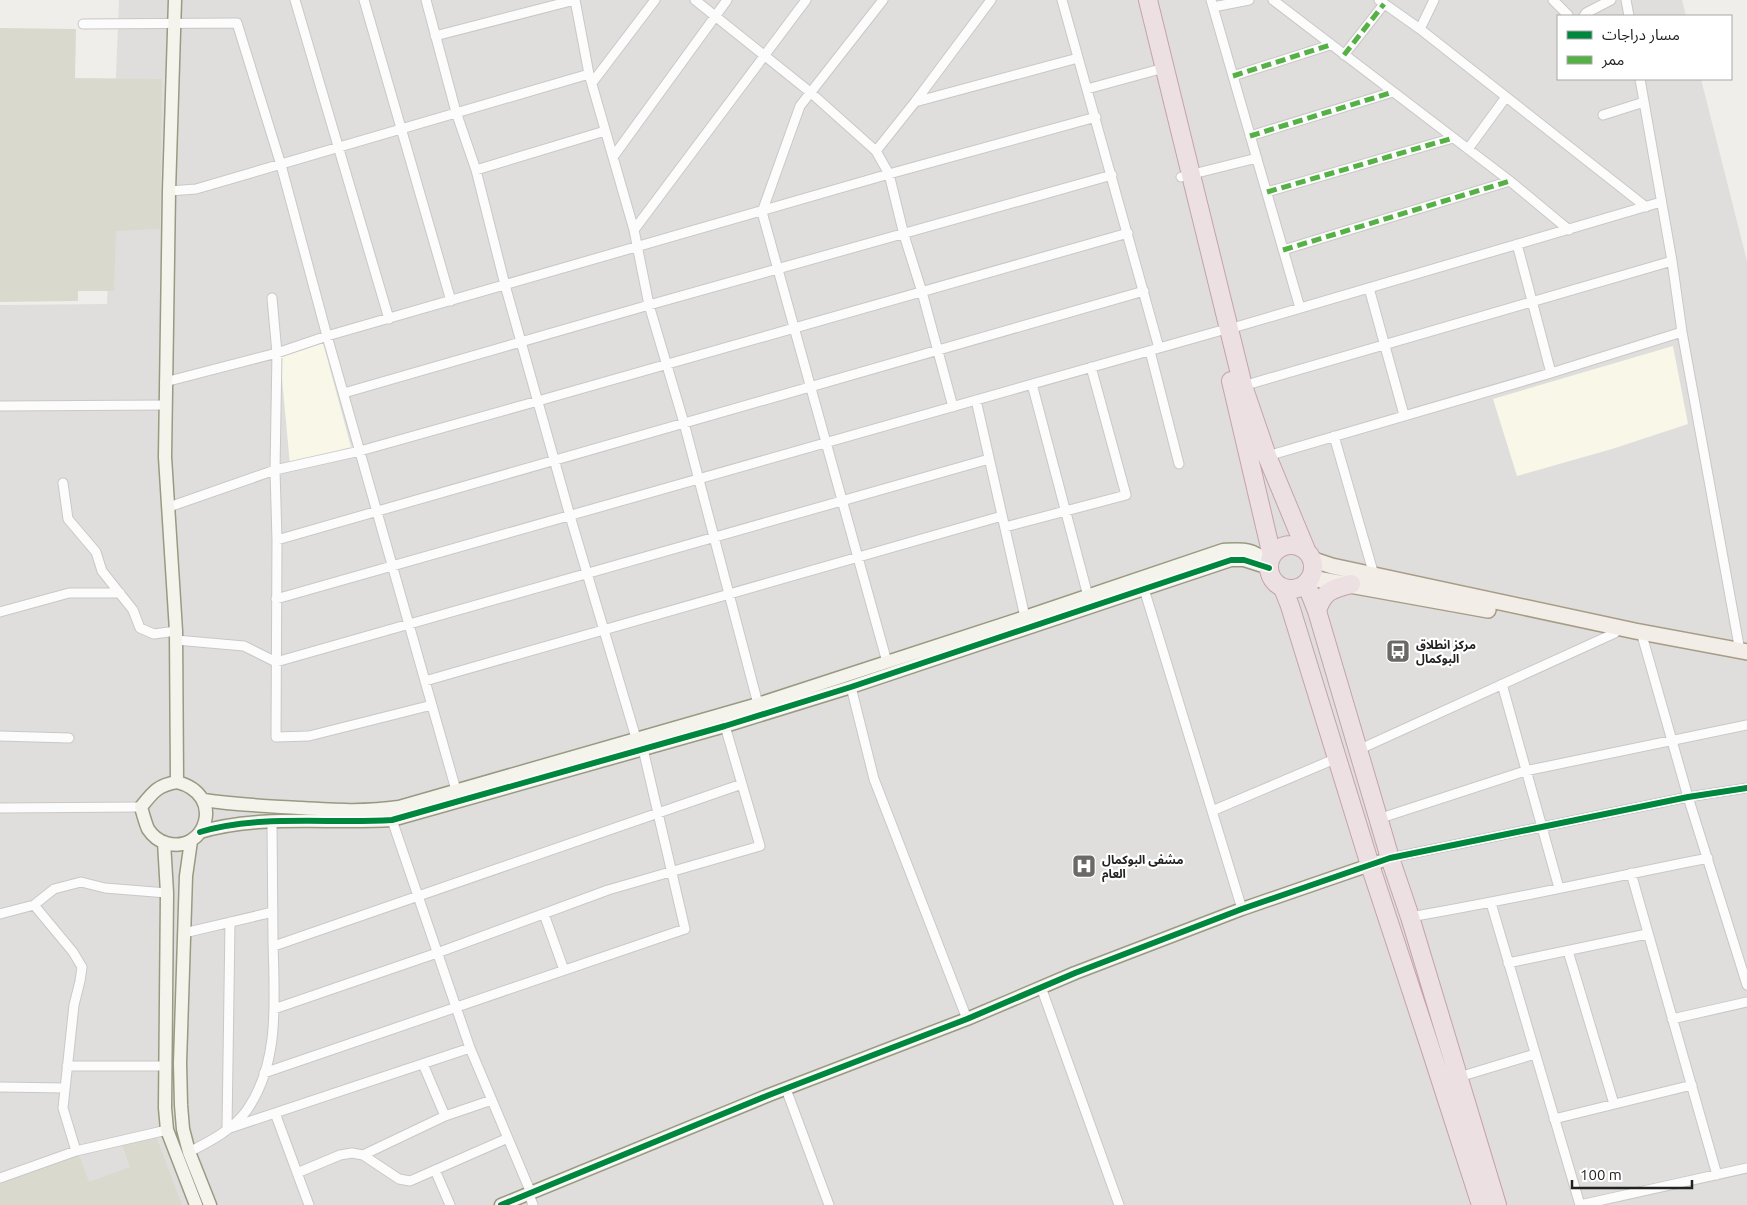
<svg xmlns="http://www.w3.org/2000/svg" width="1747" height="1205" font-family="Ubuntu,'Noto Sans Arabic',sans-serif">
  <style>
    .residential { fill: #dfdedc }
    .education { fill: #f8f7e8 }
    .construction { fill: #d9d9cd }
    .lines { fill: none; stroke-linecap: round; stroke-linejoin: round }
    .street-casing { stroke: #c9c8c7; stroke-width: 11 }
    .secondary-casing { stroke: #999a82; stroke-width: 15 }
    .primary-casing { stroke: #a79c86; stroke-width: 18 }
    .highway-casing { stroke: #c5a2ac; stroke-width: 20 }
    .street { stroke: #fdfcfc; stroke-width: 9 }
    .secondary { stroke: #f4f4ed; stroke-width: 12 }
    .primary { stroke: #f3ede7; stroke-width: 15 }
    .highway { stroke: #ece0e2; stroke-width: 18 }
    .quiet { stroke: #55b145; stroke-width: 5; stroke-dasharray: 10 5; stroke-linecap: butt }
    .cycleway-casing { stroke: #fff; stroke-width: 9 }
    .cycleway { stroke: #00873e; stroke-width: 6 }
    .labels { text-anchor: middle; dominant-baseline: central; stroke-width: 4.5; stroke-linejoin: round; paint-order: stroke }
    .poi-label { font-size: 12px; font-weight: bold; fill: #222; stroke: #fff; text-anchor: start }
  </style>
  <rect width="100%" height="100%" fill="#f0eeeb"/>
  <!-- residential -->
  <path class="residential" d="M119,0h1563l4,16h-128v63h143l46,182v944h-1747v-900l107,-1z"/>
  <!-- education -->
  <path class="education" d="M323,343l28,104 -61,18 -10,-108z
    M1673,346l15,78 -76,25 -95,27 -24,-77z"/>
  <!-- construction -->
  <path class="construction" d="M0,28l76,1 -1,49 87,1 -2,150 -44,2 -2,60h-36v10l-78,1z
    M154,1131l28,74h-182v-21l79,-29 10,27 41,-15 -9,-25z"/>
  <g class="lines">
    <!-- street casing -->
    <g class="street-casing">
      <path id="street" d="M295,0l94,319
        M364,0l87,301
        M426,0l30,112 20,58 29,115 65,231 66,222
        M575,0l14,74 45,156 15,75 35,118 74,281
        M695,0l115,92 66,59 13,23 15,61 18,57 31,115
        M883,0l-83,106 -38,106 125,450
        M1062,0l97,348
        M1211,0l89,308
        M1273,0l237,181 59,49
        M1379,0l41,29 226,178
        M1553,0l15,15
        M1626,0l3,16
        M1213,7l36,-7
        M1584,16l2,-3 25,-13
        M83,24l154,-1 44,142 46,171 129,454
        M1420,29l14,-29
        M435,36l140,-36
        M1344,55l40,-51
        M1233,76l97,-31
        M1640,79l32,182 10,71 58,319
        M592,83l63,-83
        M1087,89l77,-21
        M915,102l163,-44
        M1603,115l41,-13
        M1250,136l143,-44
        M1468,149l38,-52
        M876,151l39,-49 76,-102
        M613,157l114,-157
        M476,170l129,-39
        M1181,177l76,-19
        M169,191l27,-2 393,-115
        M1267,192l186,-54
        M634,230l172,-230
        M1517,244l34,129
        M1283,250l227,-69
        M1369,288l35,127
        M272,298l5,55 -2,117 2,70 -1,197 33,-1 123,-31
        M1229,329l432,-127
        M1150,351l29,113
        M165,382l112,-29 50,-17 562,-162 207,-57
        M1032,384l56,212
        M1243,386l429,-125
        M344,393l305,-88 463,-130
        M976,400l49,217
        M0,406l166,-1
        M1334,436l40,139
        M1264,457l287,-84 131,-41
        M63,483l5,36 28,33 6,19 31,39 7,18 14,6 22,-3
        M169,507l106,-37 85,-19 178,-50 590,-168
        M1005,527l121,-32 -35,-128
        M277,540l867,-249
        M1144,589l98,320
        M276,599l943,-268
        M0,612l69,-19h51
        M1643,639l45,158 59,188
        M176,640l68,6 32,16 713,-203
        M425,681l577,-165
        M1502,684l57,204
        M851,687l23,92 93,240
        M0,736l69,2
        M1358,750l257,-117
        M0,808l141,-1
        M1212,811l125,-53
        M1378,819l147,-48 222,-46
        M392,820l78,228 61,145
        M1390,858l298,-61 59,-9
        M1631,873l86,302
        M1491,903l89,302
        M34,905l39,47 9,15 -2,14 -6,24 -11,103 13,43
        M0,914l34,-9 20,-16 27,-7 24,6 62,5
        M544,914l20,56
        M1410,917c100,-17 198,-39 298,-59
        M230,922l-3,207 243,-81
        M184,933l89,-21
        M274,946l468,-162
        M1568,951l46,153
        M1508,963l139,-29
        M1041,987l78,218
        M274,1009l163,-56 171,-63 152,-44 -35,-120
        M1672,1019l75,-17
        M423,1064l22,52
        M67,1066h99
        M264,1073l421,-144 -42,-180
        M1459,1077l76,-23
        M0,1087l65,1
        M786,1089l43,116
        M275,1113l34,92
        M1554,1119l138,-34
        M189,1152c20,-10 45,-23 58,-42 34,-49 27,-113 26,-170 0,-39 -1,-79 -1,-118
        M363,1155l82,-39 47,-16
        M435,1170l15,35
        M297,1173l43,-18 12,-2 11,2 36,24 11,2 98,-43
        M0,1178l76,-27 91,-21
        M529,1194l4,11
        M1580,1205l167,-37"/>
    </g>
    <!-- secondary casing -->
    <g class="secondary-casing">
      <path id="secondary" d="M175,0l-6,191 -4,266 11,174 1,151
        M177,782c50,13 28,73 -11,61 -7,-2 -14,-8 -18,-14 -3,-7 -5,-15 -7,-22 12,-15 17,-22 36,-25z
        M204,800c32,5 63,6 95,8 34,2 66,4 100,-1l359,-103 267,-87 198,-67c22,-1 28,-2 46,12
        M200,832c60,-18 130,-8 192,-12l333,-94 126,-39 380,-127h13l25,8
        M191,841l-5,35 -6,187 1,42 2,24 6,23 21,53
        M164,842l3,51 -2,215 2,22 29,75
        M501,1205l268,-110 198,-76 108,-46 167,-64 148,-51"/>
    </g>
    <!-- primary casing -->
    <g class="primary-casing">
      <path id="primary" d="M1311,559l21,7 303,65 112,21
        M1311,578l177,32"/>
    </g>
    <!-- highway casing -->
    <g class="highway-casing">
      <path id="highway" d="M1148,0l95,386 24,70 39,94
        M1231,381l41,175
        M1269 567a22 22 0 1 1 44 0a22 22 0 1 1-44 0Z
        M1306,583l11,28 73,247 20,59 87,288
        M1283,588l7,18 80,259 59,179 52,161
        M1317,611c6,-20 15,-22 34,-27"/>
    </g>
    <!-- street -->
    <use href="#street" class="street"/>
    <!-- secondary -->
    <use href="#secondary" class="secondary"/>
    <!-- primary -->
    <use href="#primary" class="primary"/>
    <!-- highway -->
    <use href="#highway" class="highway"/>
    <!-- quiet -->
    <path class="quiet" d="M1344,55l40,-51
      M1233,76l97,-31
      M1250,136l143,-44
      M1267,192l186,-54
      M1283,250l227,-69"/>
    <!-- cycleway casing -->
    <g class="cycleway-casing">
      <path id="cycleway" d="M200,832c60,-18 130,-8 192,-12l333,-94 126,-39 380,-127h13l25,8
        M501,1205l268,-110 198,-76 108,-46 167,-64 148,-51 298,-61 59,-9"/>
    </g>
    <!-- cycleway -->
    <use href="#cycleway" class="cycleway"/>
  </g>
  <!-- icons -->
  <defs>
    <g id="bus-square" transform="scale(1.25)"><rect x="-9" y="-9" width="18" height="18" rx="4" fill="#6a6968" stroke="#fff"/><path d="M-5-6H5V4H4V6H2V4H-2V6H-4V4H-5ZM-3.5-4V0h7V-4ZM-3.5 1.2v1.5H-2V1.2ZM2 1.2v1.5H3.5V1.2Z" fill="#fff"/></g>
    <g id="hospital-square" transform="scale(1.25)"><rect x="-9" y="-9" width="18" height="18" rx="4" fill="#6a6968" stroke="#fff"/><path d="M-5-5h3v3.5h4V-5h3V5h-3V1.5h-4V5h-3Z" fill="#fff"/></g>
  </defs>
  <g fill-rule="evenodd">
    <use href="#bus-square" x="1398" y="651"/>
    <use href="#hospital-square" x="1084" y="866"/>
  </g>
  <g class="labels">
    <!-- poi labels -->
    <g class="poi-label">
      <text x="1416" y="644">مركز انطلاق<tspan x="1416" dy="14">البوكمال</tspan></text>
      <text x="1102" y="859">مشفى البوكمال<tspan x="1102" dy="14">العام</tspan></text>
    </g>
  </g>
  <!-- legend -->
  <rect x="1557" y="15" width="175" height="65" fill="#ffffff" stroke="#a7a7a7"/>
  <rect x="1567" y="31" width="25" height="8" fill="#00873e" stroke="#a7a7a7"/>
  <text x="1602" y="40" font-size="15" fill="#222222">مسار دراجات</text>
  <rect x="1567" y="56" width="25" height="8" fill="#55b145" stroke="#a7a7a7"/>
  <text x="1602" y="65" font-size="15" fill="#222222">ممر</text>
  <!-- scale -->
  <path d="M1572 1180v8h120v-8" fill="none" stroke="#222222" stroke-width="2.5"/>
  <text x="1580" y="1180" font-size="15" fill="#222222" stroke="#ffffff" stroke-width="4" paint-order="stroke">100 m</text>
</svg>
